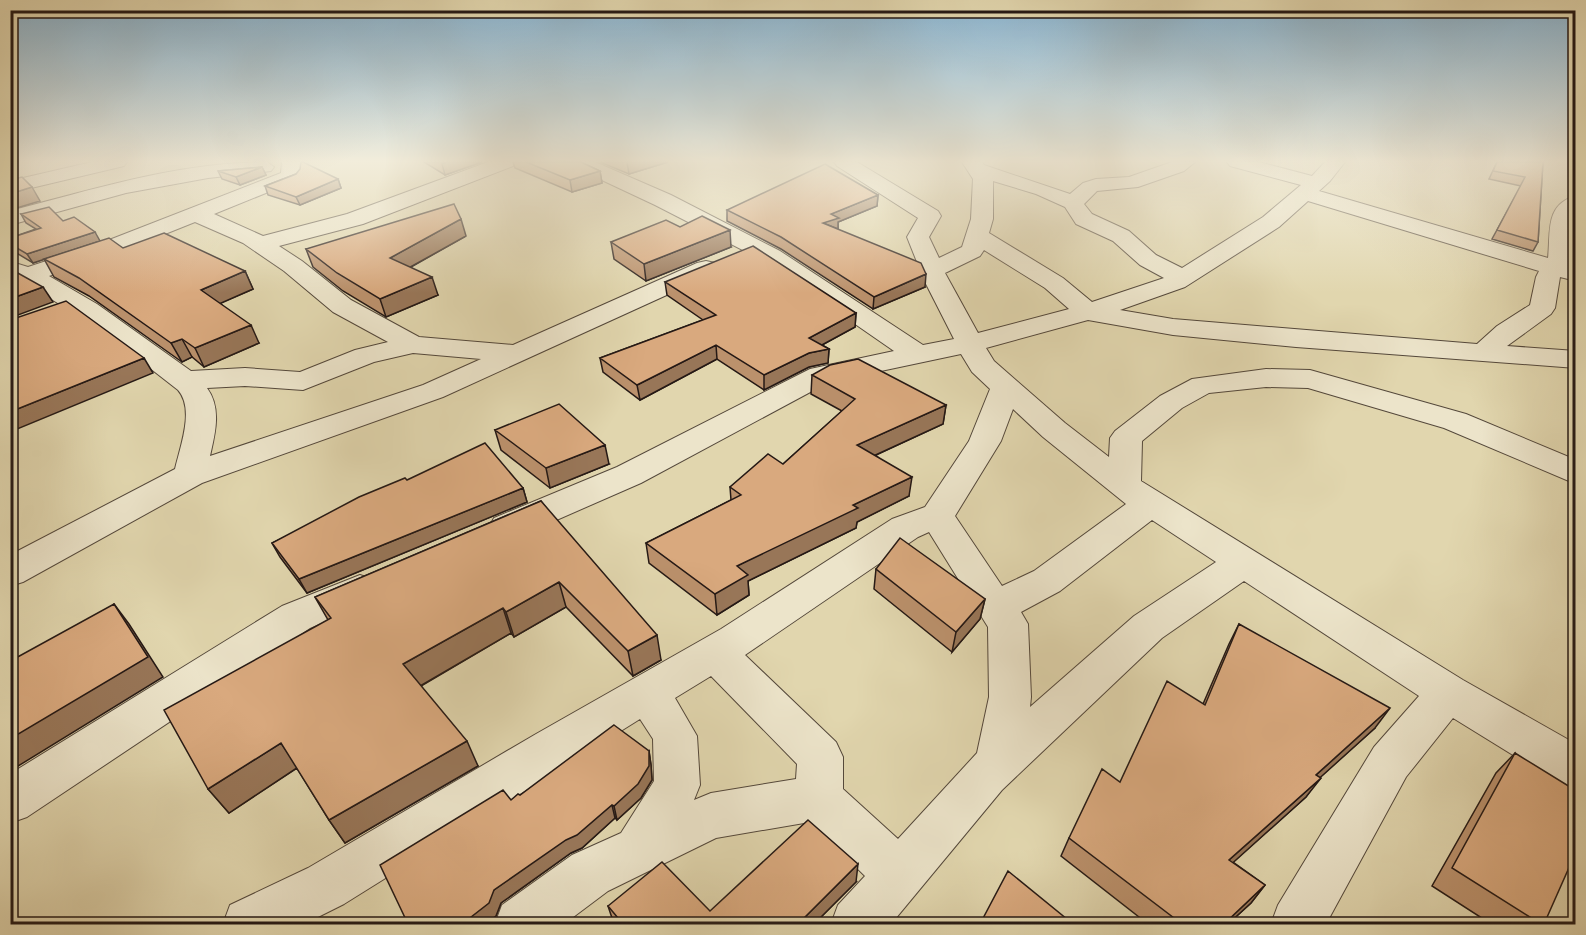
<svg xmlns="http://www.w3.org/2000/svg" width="1586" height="935" font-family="'Libre Bodoni',serif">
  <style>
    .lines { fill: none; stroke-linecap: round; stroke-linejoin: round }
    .street-casing { stroke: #54483b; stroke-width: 2 }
    .street { fill: #ece4ca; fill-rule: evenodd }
    .wall { fill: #bb916c; stroke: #251915; stroke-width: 1.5 }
    .shaded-wall { fill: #987658; stroke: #251915; stroke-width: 1.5 }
    .building { fill: #d9a97e; stroke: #251915; stroke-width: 1.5 }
  </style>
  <rect width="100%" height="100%" fill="#e1d6ae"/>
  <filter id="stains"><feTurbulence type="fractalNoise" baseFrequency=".00333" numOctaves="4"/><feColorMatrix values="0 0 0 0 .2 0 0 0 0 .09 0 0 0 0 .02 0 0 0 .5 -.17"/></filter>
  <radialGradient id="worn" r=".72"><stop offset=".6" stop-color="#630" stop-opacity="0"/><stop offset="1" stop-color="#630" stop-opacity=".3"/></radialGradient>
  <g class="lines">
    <!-- street casing -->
    <g class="street-casing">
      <path id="street" d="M92,162h35l-3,4 -114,27v-12z
        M267,162l7,5 -3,4 -63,7 -82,15 -116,32v-14c84,-22 170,-49 257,-49z
        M282,162h20l-1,14 -3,4 -84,34 49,22 84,-22 141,-52h28l-3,4 -150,58 -84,22 23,15 49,39 68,37 94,8 184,-82 9,-2 9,2 3,5 -3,5 -272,124 -241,86 -179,99 -13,4v-31l165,-86c5,-22 20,-60 3,-79l-82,-64 -70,-42 -16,4v-24l5,-1 13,4 76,-25 177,-69zM195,222l48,21 41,28 49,41 55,30 -33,8 -55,22 -55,-4 -54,3 -94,-67 -48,-28 71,-24zM413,353l68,6 -58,26 -213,71c5,-22 12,-48 -3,-68l38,-2 58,4 71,-28z
        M569,162h26l76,33 109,56 143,94 31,-6 -29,-57 -18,-45 11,-19 -81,-52 -3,-4h23l81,49 3,5 -12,21 10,21 23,-11 9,-28 2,-40 -11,-17h20l2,3 86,29 13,-11 13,-4 33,-2 43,-15h23l-11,9 -46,16 -41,4 -13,13 8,10 37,17 27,24 26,13 81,-51 38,-32 -71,-19 -3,-4h32l53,14 13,-14h20l-15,19 -11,10 229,67c3,-24 -4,-54 28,-62v19l-4,3v39l-4,7 8,2v15l-16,-4 -5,31 -4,6 -44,32 69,5v17l-280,-21 -123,-12 -85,-15 -102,28 8,13 71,62 44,34 1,-19 5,-7 45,-35 32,-17 74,-10 44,1 156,44 110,46v24l-132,-56 -136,-40 -42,-1 -57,6 -27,15 -40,33 -1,40 322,199 113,64v46l-16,-6 -107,-66 -47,59 -80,147h-55l7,-19 96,-158 45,-51 -175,-115 -82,57 -160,152 -111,134h-60l7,-19 27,-29 -55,-54 -94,16 -108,53 -44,33h-69l7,-19 70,-50 49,-22 33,-52 -1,-42 -13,-20 -296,185 -40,20h-81l7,-19 78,-37 228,-134 185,-105 171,-110 33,-12 44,-66 21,-52 -18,-17 -11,-18 -132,28 -188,101 -121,53 -13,4 -13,-4 -5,-9 5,-9 123,-51 193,-98 84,-18 -130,-90 -109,-56 -83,-39zM993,181l43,13 29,13 11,17 37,17 27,24 24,13 -72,24 -29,-24 -74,-45 4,-14zM1308,201l231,70 -3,6 -6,28 -33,21 -20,18 -304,-25 -53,-9 65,-23 94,-60zM984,250l61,38 24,21 -91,24 -33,-60 35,-17zM1013,409l30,28 83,67 -92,67 -32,15 -47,-70 46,-75zM1152,520l64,42 -82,54 -104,91 1,-10 -3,-73 -7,-12 39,-21zM929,532l59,95 1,70 -12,56 -79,86 -55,-50v-32l-7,-15 -91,-87 173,-118zM711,676l86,88 -1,15 -85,14 -17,7 6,-15 -3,-49 -22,-38z
        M360,575l14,5 5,10 -5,10 -64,28 -283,189 -17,6v-49l272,-168z"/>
    </g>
    <!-- street -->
    <use href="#street" class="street"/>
  </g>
  <!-- wall -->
  <path class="wall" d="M424,162h58l-37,13z
    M513,162h68l19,9 2,12 -30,9 -57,-24z
    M600,162h68l-39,12z
    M1497,162h46l-5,80 -5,9 -41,-12 29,-53 -32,-7z
    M262,167l4,8 -26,10 -18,-6 -4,-8z
    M296,174l42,5 3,9 -41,17 -32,-10 -3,-9z
    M878,195l-1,11 -39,16v8l87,57 -52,22 -92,-60 -54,-28v-11z
    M21,214l42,7 37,20 23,7 122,23 8,18 -33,14 39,40 -55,24 -12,-10 -10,5 -93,-66 -35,-19 -10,-18 -11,4 -23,-14v-11l26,-9 -10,-6z
    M680,227l51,20 -85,34 -32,-22 -3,-17z
    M466,236l-55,31 27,28 -52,22 -43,-26 -30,-24 -7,-18z
    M665,282l191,31 -1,14 -33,18 7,4 -1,14 -19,4 -45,23 -47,-31 -77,41 -37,-28 -3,-14 103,-38 -36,-25z
    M812,375l134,30 -3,19 -67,31 33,41 -52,26 -1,6 -108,53 1,14 -32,20 -68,-52 -3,-20 85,-43 -1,-13 53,-23 59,-53 -31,-17z
    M495,430l114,34 -59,24 -49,-38z
    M407,480l116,8 4,14 -220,91 -27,-36 -8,-14z
    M541,501l120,159 -28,16 -67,-69 -52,30 -3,-4 -90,53 57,80 -133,77 -16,-23 -32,-52 -68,45 -21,-24 120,-169 -13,-23z
    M876,569l109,30 -5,20 -28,33 -78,-63z
    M1239,624l136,104 -55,49 -14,20 -73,65 32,23 -14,18 -23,21h-80l-87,-68 8,-18 51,-56 83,-78 26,-60z
    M649,751l2,14 1,15 -11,18 -24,22 -2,-2 -33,30 -11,5 -70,50 -5,13 15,-116 9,-5z
    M1515,753l29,171h-53l-59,-38 64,-113z
    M856,882l-42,42h-200l-6,-18 102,5z"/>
  <!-- shaded-wall -->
  <path class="shaded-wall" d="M447,162h35l-37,13 -3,-11z
    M627,162h41l-39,12z
    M10,166l7,11 -7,2z
    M262,167l4,8 -26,10 -4,-8z
    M600,171l2,12 -30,9 -2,-12z
    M338,179l3,9 -41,17 -4,-8z
    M32,187l8,14 -30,9v-16z
    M878,195l-1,11 -39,16v7l-15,-6 8,-9z
    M461,219l5,17 -70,39 -6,-17z
    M730,230l1,17 -85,34 -2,-17z
    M95,232l5,9 -67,22 -6,-9z
    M245,271l8,18 -43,19 -9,-18z
    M926,274l-1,13 -52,22 1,-12z
    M432,277l6,18 -52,22 -6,-18z
    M43,287l10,15 -43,16v-19z
    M856,313l-1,14 -46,25v-14z
    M251,325l8,18 -55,24 -9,-19z
    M182,339l10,18 -10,5 -11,-19z
    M716,345l1,14 -77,41 -3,-15z
    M829,349l-1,14 -19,4 -45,23v-15l45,-22z
    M144,358l9,15 -143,59v-20z
    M946,405l-3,19 -87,40 1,-19z
    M605,445l4,19 -59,24 -4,-20z
    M912,477l-3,19 -52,26 -1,6 -108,53 1,14 -32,20 -2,-21 22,-28 116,-61z
    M523,488l4,14 -220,91 -8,-14z
    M559,582l7,25 -52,30 -8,-25z
    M985,599l-5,20 -28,33 4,-20z
    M114,604l15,20 34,53 -153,94v-32z
    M503,608l8,25 -96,56 -12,-25z
    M657,635l4,25 -28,16 -5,-25z
    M10,651l23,28 -23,-24z
    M1390,708l-15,20 -73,66 14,-19z
    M467,741l11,25 -133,77 -16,-23z
    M281,743l17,24 -69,46 -21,-24z
    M649,751l2,14 1,15 -11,18 -24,22 -3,-14z
    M1321,778l-15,19 -90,81 13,-18z
    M612,805l3,13 -33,30 -11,5 -70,50 -5,13 -11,8h-23l32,-34z
    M858,864l-2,18 -42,42h-16z
    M1265,885l-14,18 -23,21h-4z"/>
  <!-- building -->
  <path class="building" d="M301,162h2l35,17 -42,18 -31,-11 31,-12 4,-5z
    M526,162h55l19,9 -30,9z
    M1497,162h46l-5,80 -41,-12 28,-53 -32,-6z
    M825,164l53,31 -47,19 8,4 -16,5 98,40 5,11 -52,23 -93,-60 -54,-27z
    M262,167l-26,10 -18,-6z
    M22,177l10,10 -22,7v-14z
    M454,204l7,15 -71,39 42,19 -52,22 -43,-26 -31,-24z
    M49,207l14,14 11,-4 21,15 -68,22 -17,-10v-6l31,-10 -20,-14z
    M702,216l28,14 -86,34 -33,-22 55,-22 14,7z
    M164,233l81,38 -44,19 50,35 -56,23 -13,-9 -11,4 -92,-65 -35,-19 65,-21 14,10z
    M753,246l103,67 -47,25 20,11 -20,4 -45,22 -48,-30 -79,40 -37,-27 116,-43 -51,-33z
    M16,272l27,15 -33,12v-26z
    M66,301l78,57 -134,54v-92z
    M858,359l88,46 -89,40 55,32 -59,28 5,3 -121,58 11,9 -33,19 -69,-51 95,-48 -11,-8 38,-33 15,10 72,-65 -43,-24 18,-10z
    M559,404l46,41 -59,23 -51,-38z
    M485,443l38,45 -224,91 -27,-36 87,-46 46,-19 2,2z
    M541,501l116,134 -29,16 -69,-69 -53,30 -3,-4 -100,56 64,77 -138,79 -48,-77 -73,46 -44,-79 167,-92 -16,-21z
    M900,538l85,61 -29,33 -80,-63z
    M114,604l34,53 -138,82v-84l4,4z
    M1239,624l151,84 -74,67 5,3 -92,82 36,25 -41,39h-42l-113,-86 33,-69 18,13 47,-101 38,24z
    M614,725l35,26v15l-11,18 -24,22 -2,-1 -35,30 -11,5 -72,50 -5,13 -27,21h-54l-28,-59 123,-75 8,10 7,-6 2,1z
    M1515,753l60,37v64l-31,70h-3l-89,-56z
    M808,820l50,44 -60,60h-175l-15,-18 54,-44 48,49z
    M1008,871l65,53h-93z"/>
  <!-- sky -->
  <linearGradient id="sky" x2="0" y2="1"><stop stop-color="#88b5d3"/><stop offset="0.55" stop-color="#f2eddb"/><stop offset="1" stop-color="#f2eddb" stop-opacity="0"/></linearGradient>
  <rect width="1586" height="293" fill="url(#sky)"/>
  <!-- margin -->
  <rect width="1586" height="935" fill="none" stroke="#e1d6ae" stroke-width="36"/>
  <rect x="12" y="12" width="1562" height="911" fill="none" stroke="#251915" stroke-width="3"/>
  <rect x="18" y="18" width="1550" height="899" fill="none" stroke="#251915" stroke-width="1.5"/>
  <rect width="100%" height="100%" filter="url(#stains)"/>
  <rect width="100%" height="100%" fill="url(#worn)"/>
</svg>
